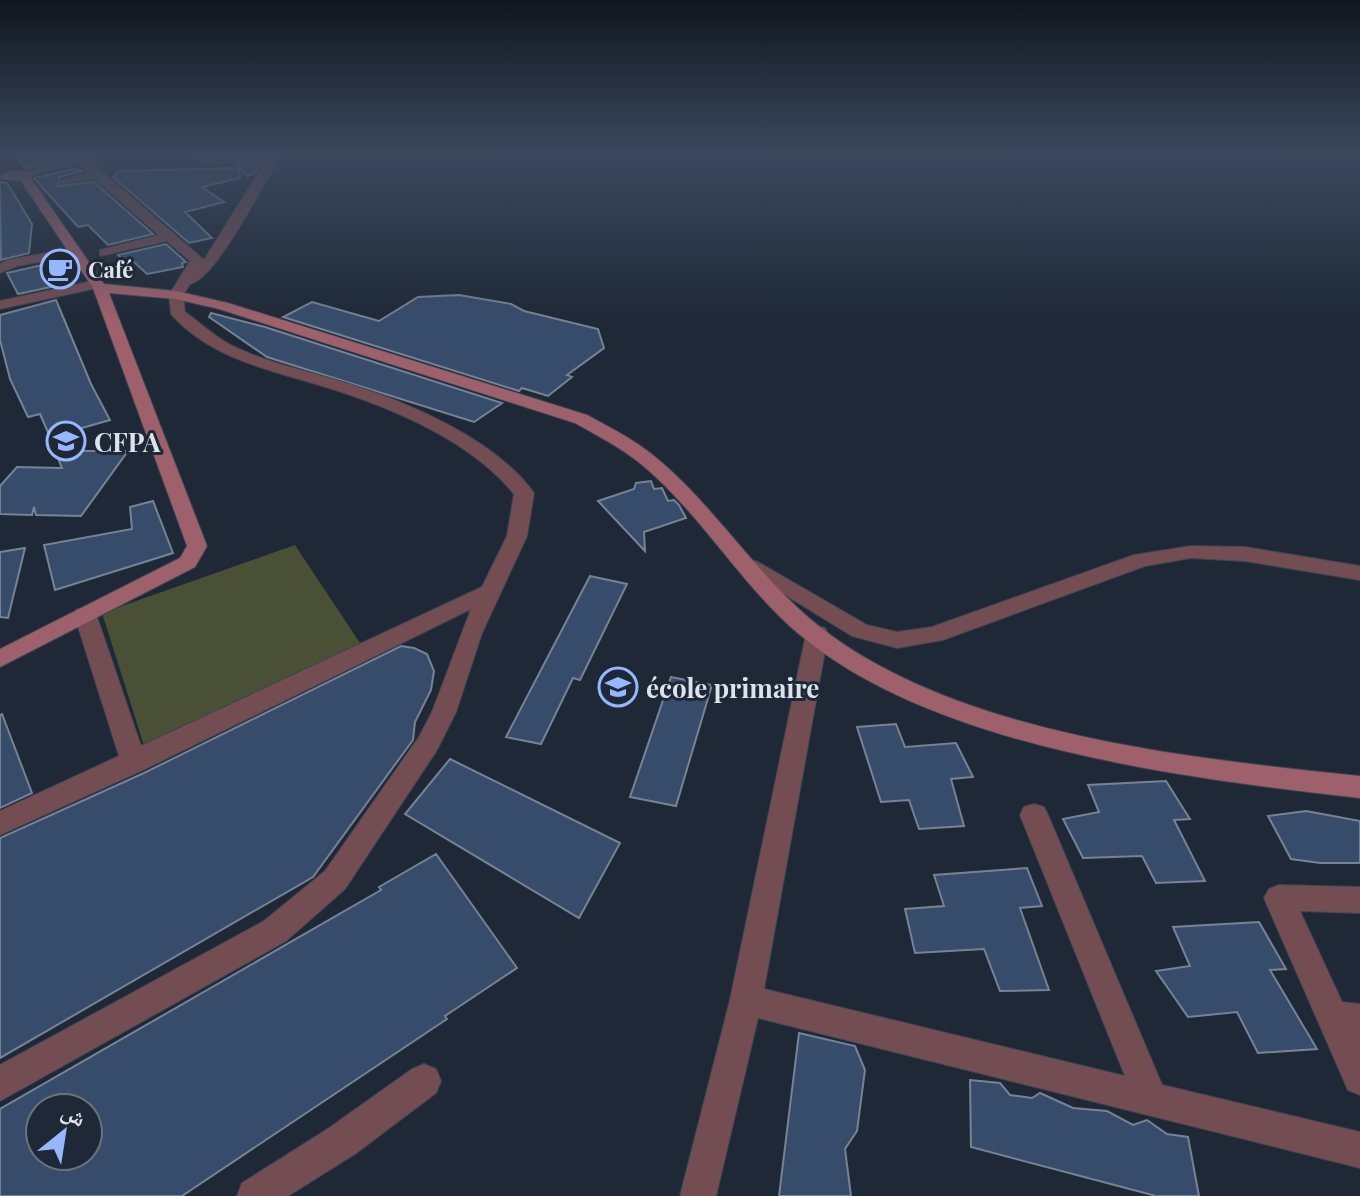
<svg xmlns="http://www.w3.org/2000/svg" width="1360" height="1196" font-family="'Playfair Display','Noto Naskh Arabic',serif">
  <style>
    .green { fill: #495036 }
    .building { fill: #374c6b; stroke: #778394; stroke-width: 2; fill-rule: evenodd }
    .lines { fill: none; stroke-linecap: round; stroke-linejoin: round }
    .minor-casing { stroke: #3c4653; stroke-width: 2 }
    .secondary-casing { stroke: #3c4653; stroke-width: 2 }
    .minor { fill: #744d53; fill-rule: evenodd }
    .secondary { fill: #9e616b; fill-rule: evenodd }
    .labels { text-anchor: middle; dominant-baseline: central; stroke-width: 6; stroke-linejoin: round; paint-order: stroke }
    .far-poi-label { font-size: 22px; font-weight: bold; fill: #dce3ed; stroke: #1e2836; text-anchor: start }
    .poi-label { font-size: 26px; font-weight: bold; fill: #dce3ed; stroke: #1e2836; text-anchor: start }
  </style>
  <rect width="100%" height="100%" fill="#1e2836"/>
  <!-- green -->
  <path class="green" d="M295,545l67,101 -216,106 -44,-139z"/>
  <!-- building -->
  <path class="building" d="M13,154h50l2,3 -39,12z
    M259,154h7l-12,20 -7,2 -11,-12z
    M239,168l1,10 -38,9 22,15 -39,10 27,26 -23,5 -76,-66 5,-6z
    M74,169l9,2 -24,6 -1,9 36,-4 59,52 -45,11 -20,-20 -10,2 -44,-49z
    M0,182l7,1 25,41 -3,29 -28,7z
    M166,244l20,18 -4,1 1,4 -36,7 -14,-13 -8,2 -7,-8z
    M56,262l13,21 -51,11 -11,-21z
    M459,295l52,9 13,7 74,18 6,19 -37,27 5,2 -24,19 -26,-8 -3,3 -236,-74 29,-15 67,19 39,-24z
    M56,300l35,84 19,36 -60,17 -10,-23 -12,3 -18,-38 -10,-39v-25z
    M211,313l54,14 237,76 -28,19 -207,-65 -58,-40z
    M55,451h73l-47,65 -45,-1 -2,-8 -2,8 -32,-1v-28l17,-19 45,1z
    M651,481l3,8 8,-1 6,13 6,-1 5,5 7,13 -42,14 1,19 -47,-50 36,-12 2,-6z
    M153,501l20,52 -118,37 -11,-45 88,-16 -2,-22z
    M25,548l-17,70 -8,-1v-65z
    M590,576l37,8 -47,96 -7,-2 -32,66 -35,-7z
    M401,646l13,2 13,6 7,17 -3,19 -16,32 -2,18 -100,137 -313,181v-220l144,-65z
    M671,677l41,8 -36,121 -46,-9z
    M2,714l30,79 -32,15v-93z
    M896,724l9,23 51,-4 17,34 -22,2 13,47 -45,3 -10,-29 -28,2 -24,-75z
    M450,759l170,84 -41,75 -174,-104z
    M1166,781l24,38 -16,1 31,61 -49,2 -14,-27 -59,2 -20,-39 36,-7 -11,-27z
    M1306,811l54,10v42h-40l-29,-4 -23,-43z
    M436,854l81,114 -72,48 2,3 -265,177h-182v-87l381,-219 -2,-3zM40,1108h48v48h-48z
    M1027,868l15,38 -22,2 29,82 -49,1 -16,-42 -69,4 -10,-44 39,-3 -10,-31z
    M1259,922l27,47 -16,1 47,79 -59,4 -21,-41 -49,5 -32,-46 34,-5 -17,-39z
    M799,1033l56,13 10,24 -8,61 -12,18 6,47h-72z
    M970,1080l30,3 10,12 22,3 8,-5 33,15 34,3 26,14 14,-5 20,14 21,3 11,59h-43l-185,-49z"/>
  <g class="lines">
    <!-- minor casing -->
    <g class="minor-casing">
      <path id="minor" d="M71,154h40l-21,7 114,99 66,-106h11c-14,25 -66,126 -91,130l-7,11 2,17c17,12 32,27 50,35 35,17 74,24 111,36 62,19 149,56 188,110l-7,43 -45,97 -26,79 -19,38 -92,139 -59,52 -286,160v-36l264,-144 61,-50 94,-134 13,-25 39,-103 -328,161 -143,65v-24l119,-55 -45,-142 3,-5h16l3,5 45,132 341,-159 25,-51 7,-42c-42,-52 -117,-84 -179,-104 -58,-19 -121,-28 -164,-76l-2,-19 21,-34 -23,-20 -67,15v-6l59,-15 -64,-56 -35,5v-4l29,-7 -9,-9 -53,12 -6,-3 53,-15z
        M188,154l27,3 41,-3c-19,11 -50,14 -68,0z
        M73,248l7,4 -2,3 -61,11 -17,7v-9l8,-4z
        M97,280l5,1v6l-102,22v-8z
        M1191,546l54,1 115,19v14l-115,-19 -54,-3 -46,8 -202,74 -46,8 -45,-12 -114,-70 4,-5h14l111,64 30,7 35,-5 202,-72z
        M817,626l8,2 3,6 -64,355 361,87 -105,-261 4,-8 10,-3 10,3 4,8 114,270 198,47v36l-602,-150 -42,178h-36l50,-196 76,-366 3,-6z
        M1279,885l81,2v26l-60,-2 42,91 18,2v91l-12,-5 -84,-192 5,-9z
        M424,1064l12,5 5,12 -5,12 -81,61 -67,42h-51l5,-13 87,-55 83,-59z"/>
    </g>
    <!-- secondary casing -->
    <g class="secondary-casing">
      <path id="secondary" d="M11,171l21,1 2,2 -4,3 74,107 72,7 52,12 359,112c24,13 46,24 67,41 58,47 98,113 155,162 136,116 378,140 551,158v22c-174,-20 -432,-50 -567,-169 -56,-50 -94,-117 -152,-165 -21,-17 -43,-28 -66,-41l-356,-114 -43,-10 -67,-6 98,253 -12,21 -195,100v-18l180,-91 7,-12 -94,-258 -72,-107 -20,-2v-4z"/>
    </g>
    <!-- minor -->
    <use href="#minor" class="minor"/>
    <!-- secondary -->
    <use href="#secondary" class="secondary"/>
  </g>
  <!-- sky -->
  <linearGradient id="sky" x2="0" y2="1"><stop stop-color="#10161e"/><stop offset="0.48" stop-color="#3b485d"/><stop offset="1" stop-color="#3b485d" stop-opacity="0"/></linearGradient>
  <rect width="1360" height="322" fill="url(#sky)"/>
  <!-- icons -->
  <defs>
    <g id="cafe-ring" transform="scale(2)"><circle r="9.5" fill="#1e2836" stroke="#96b6fd" stroke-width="1.5"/><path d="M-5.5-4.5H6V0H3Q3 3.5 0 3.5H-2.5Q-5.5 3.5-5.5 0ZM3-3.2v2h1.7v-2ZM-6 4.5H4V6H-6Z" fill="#96b6fd"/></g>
    <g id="university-ring" transform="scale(2)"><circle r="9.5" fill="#1e2836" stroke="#96b6fd" stroke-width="1.5"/><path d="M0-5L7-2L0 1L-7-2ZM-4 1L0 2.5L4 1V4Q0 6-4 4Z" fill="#96b6fd"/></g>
    <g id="school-ring" transform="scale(2)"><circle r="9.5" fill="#1e2836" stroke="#96b6fd" stroke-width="1.5"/><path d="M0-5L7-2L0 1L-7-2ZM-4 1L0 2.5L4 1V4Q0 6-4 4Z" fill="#96b6fd"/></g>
  </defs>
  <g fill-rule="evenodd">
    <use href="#cafe-ring" x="60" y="269"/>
    <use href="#university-ring" x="66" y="441"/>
    <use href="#school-ring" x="618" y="687"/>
  </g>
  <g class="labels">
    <!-- far-poi labels -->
    <g class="far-poi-label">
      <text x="88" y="269">Café</text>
    </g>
    <!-- poi labels -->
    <g class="poi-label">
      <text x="94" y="441">CFPA</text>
      <text x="646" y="687">école primaire</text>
    </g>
  </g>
  <!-- north arrow -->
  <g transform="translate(64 1132) rotate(30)"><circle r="38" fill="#1e2836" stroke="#6a737f" stroke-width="2"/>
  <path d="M0-6L14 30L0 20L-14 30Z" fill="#96b6fd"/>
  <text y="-12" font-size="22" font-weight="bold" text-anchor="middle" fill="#dce3ed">ش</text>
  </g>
</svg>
